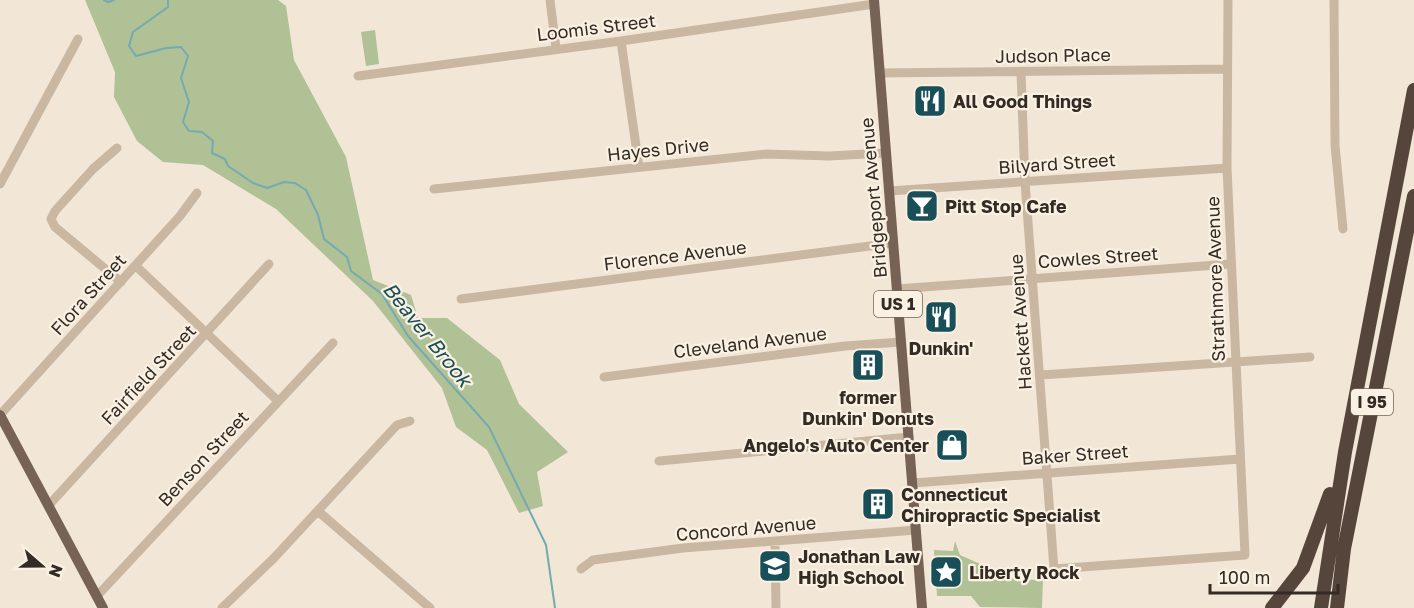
<svg xmlns="http://www.w3.org/2000/svg" width="1414" height="608" font-family="'Golos Text',sans-serif">
  <style>
    .green { fill: #b0c196 }
    .lines { fill: none; stroke-linecap: round; stroke-linejoin: round }
    .stream { stroke: #74aab0; stroke-width: 2 }
    .minor { stroke: #cab7a2; stroke-width: 9 }
    .major { stroke: #776355; stroke-width: 10 }
    .highway { stroke: #56453b; stroke-width: 14 }
    .labels { text-anchor: middle; dominant-baseline: central; stroke-width: 4.5; stroke-linejoin: round; paint-order: stroke }
    .shield { fill: #faf1e2; stroke: #6f665e; stroke-width: 1.5 }
    .shield-label { font-size: 16px; font-weight: bold; fill: #342b25 }
    .street-label { font-size: 18px; fill: #342b25; stroke: #faf1e2 }
    .poi-label { font-size: 18px; font-weight: bold; fill: #342b25; stroke: #faf1e2; text-anchor: start }
    .water-label { font-size: 20px; font-style: italic; fill: #184f58; stroke: #faf1e2 }
  </style>
  <rect width="100%" height="100%" fill="#f2e7d6"/>
  <!-- green -->
  <path class="green" d="M85,0h193l8,6 8,54 52,97 27,123 38,15 7,23h29l53,42 19,44 49,48 -31,20 6,34 -24,7 -32,-63 -31,-23 -14,-39 -69,-87 -97,-92 -73,-44 -40,-3 -26,-21 -23,-44 1,-25z
    M375,30l4,34 -13,2 -5,-34z
    M955,541l5,14 54,24 22,1 4,-5 3,2 -1,31 -62,-1 -9,-11h-34l-3,-46 19,1z"/>
  <g class="lines">
    <!-- stream -->
    <path class="stream" d="M104,0l4,2 6,-2
      M168,0v7l-35,25 -4,14 7,10 30,-8 15,-1 7,9 -7,22 8,24 -6,20 6,9 13,1 11,9 -1,12 13,6 3,7 25,17 14,5 17,-6 11,1 11,7 12,25 6,24 23,18 4,14 31,23 26,42 81,91 57,118 9,63"/>
    <!-- minor -->
    <path class="minor" d="M550,0l6,48
      M1334,0l1,145 8,84
      M621,41l18,126
      M1021,72l4,110 29,387 191,-14 -18,-387 1,-168
      M880,73l347,-4
      M358,76l263,-35 253,-37
      M117,148l-24,21 -38,42 -4,8 4,8 66,55
      M0,184l78,-145
      M434,189l332,-35 63,2 56,-3
      M889,191l338,-23
      M136,266l142,135
      M897,289l333,-25
      M461,299l432,-56
      M1041,375l269,-18
      M604,377l241,-31 56,-4
      M0,415l180,-199 17,-23
      M659,461l250,-24
      M913,483l327,-24
      M49,505l220,-241
      M319,512l111,96
      M775,542l1,66
      M581,569l12,-9 90,-12 233,-18
      M97,596l236,-253
      M222,608l52,-50 123,-133 13,-4"/>
    <!-- major -->
    <path class="major" d="M874,0l48,608
      M0,415l103,193"/>
    <!-- highway -->
    <path class="highway" d="M1272,608l31,-40 27,-74
      M1321,608l24,-156 69,-362
      M1337,608l7,-59 70,-353"/>
  </g>
  <!-- icons -->
  <defs>
    <g id="restaurant-square" transform="scale(1.725)"><rect x="-9" y="-9" width="18" height="18" rx="4" fill="#184f58" stroke="#faf1e2"/><path d="M-5-6h1v4h1v-4h1v4h1v-4h1v5L-1.5 .5V6h-2V.5L-5-1ZM5-6V6H3V1.5H1.5Q1.5-4 5-6Z" fill="#fff"/></g>
    <g id="bar-square" transform="scale(1.725)"><rect x="-9" y="-9" width="18" height="18" rx="4" fill="#184f58" stroke="#faf1e2"/><path d="M-6-5H6L.8 .8V4.5H3.5V6h-7V4.5H-.8V.8Z" fill="#fff"/></g>
    <g id="building-square" transform="scale(1.725)"><rect x="-9" y="-9" width="18" height="18" rx="4" fill="#184f58" stroke="#faf1e2"/><path d="M-4-6H4V6H1V3H-1V6H-4ZM-2.5-4.3h1.7v1.8h-1.7ZM.8-4.3h1.7v1.8H.8ZM-2.5-1h1.7V.8h-1.7ZM.8-1h1.7V.8H.8Z" fill="#fff"/></g>
    <g id="shop-square" transform="scale(1.725)"><rect x="-9" y="-9" width="18" height="18" rx="4" fill="#184f58" stroke="#faf1e2"/><path d="M-5-2.5h2.3a2.7 3.5 0 0 1 5.4 0H5L5.5 6h-11ZM-1.5-2.5h3a1.5 2.3 0 0 0-3 0Z" fill="#fff"/></g>
    <g id="school-square" transform="scale(1.725)"><rect x="-9" y="-9" width="18" height="18" rx="4" fill="#184f58" stroke="#faf1e2"/><path d="M0-5L7-2L0 1L-7-2ZM-4 1L0 2.5L4 1V4Q0 6-4 4Z" fill="#fff"/></g>
    <g id="sight-square" transform="scale(1.725)"><rect x="-9" y="-9" width="18" height="18" rx="4" fill="#184f58" stroke="#faf1e2"/><path d="M0-6L1.8-2.2L6-1.7L2.9 1.2L3.7 5.4L0 3.3L-3.7 5.4L-2.9 1.2L-6-1.7L-1.8-2.2Z" fill="#fff"/></g>
  </defs>
  <g fill-rule="evenodd">
    <use href="#restaurant-square" x="930" y="101"/>
    <use href="#bar-square" x="922" y="206"/>
    <use href="#restaurant-square" x="941" y="317"/>
    <use href="#building-square" x="868" y="365"/>
    <use href="#shop-square" x="952" y="445"/>
    <use href="#building-square" x="878" y="504"/>
    <use href="#school-square" x="775" y="566"/>
    <use href="#sight-square" x="946" y="572"/>
  </g>
  <g class="labels">
    <!-- shield labels -->
    <g class="shield">
      <rect x="874" y="291" width="48" height="26" rx="4.5"/>
      <rect x="1351" y="389" width="42" height="26" rx="4.5"/>
    </g>
    <g class="shield-label">
      <text x="898" y="304">US 1</text>
      <text x="1372" y="402">I 95</text>
    </g>
    <!-- street labels -->
    <g class="street-label">
      <text transform="translate(596 27) rotate(-7)">Loomis Street</text>
      <text transform="translate(1053 55) rotate(-1)">Judson Place</text>
      <text transform="translate(658 149) rotate(-6)">Hayes Drive</text>
      <text transform="translate(1057 163) rotate(-4)">Bilyard Street</text>
      <text transform="translate(873 198) rotate(-95)">Bridgeport Avenue</text>
      <text transform="translate(675 255) rotate(-7)">Florence Avenue</text>
      <text transform="translate(1098 257) rotate(-4)">Cowles Street</text>
      <text transform="translate(1215 279) rotate(-92)">Strathmore Avenue</text>
      <text transform="translate(88 294) rotate(-48)">Flora Street</text>
      <text transform="translate(1020 322) rotate(-94)">Hackett Avenue</text>
      <text transform="translate(750 342) rotate(-7)">Cleveland Avenue</text>
      <text transform="translate(148 374) rotate(-47)">Fairfield Street</text>
      <text transform="translate(1075 454) rotate(-4)">Baker Street</text>
      <text transform="translate(203 458) rotate(-47)">Benson Street</text>
      <text transform="translate(746 528) rotate(-5)">Concord Avenue</text>
    </g>
    <!-- poi labels -->
    <g class="poi-label">
      <text x="953" y="101">All Good Things</text>
      <text x="945" y="206">Pitt Stop Cafe</text>
      <text x="941" y="348" text-anchor="middle">Dunkin'</text>
      <text x="868" y="397" text-anchor="middle">former<tspan x="868" dy="21">Dunkin' Donuts</tspan></text>
      <text x="929" y="445" text-anchor="end">Angelo's Auto Center</text>
      <text x="901" y="494">Connecticut<tspan x="901" dy="21">Chiropractic Specialist</tspan></text>
      <text x="798" y="556">Jonathan Law<tspan x="798" dy="21">High School</tspan></text>
      <text x="969" y="572">Liberty Rock</text>
    </g>
    <!-- water labels -->
    <g class="water-label">
      <text transform="translate(428 334) rotate(51)">Beaver Brook</text>
    </g>
  </g>
  <!-- north arrow -->
  <g transform="translate(42 566) rotate(110)" stroke="#faf1e2" stroke-width="4.5" paint-order="stroke">
  <path d="M0-4.5L10 22L0 15L-10 22Z" fill="#342b25"/>
  <text y="-9" font-size="16" font-weight="bold" text-anchor="middle" fill="#342b25">N</text>
  </g>
  <!-- scale -->
  <path d="M1210 584v9h128v-9" fill="none" stroke="#342b25" stroke-width="3"/>
  <text x="1219" y="584" font-size="18" fill="#342b25" stroke="#faf1e2" stroke-width="4.5" paint-order="stroke">100 m</text>
</svg>
